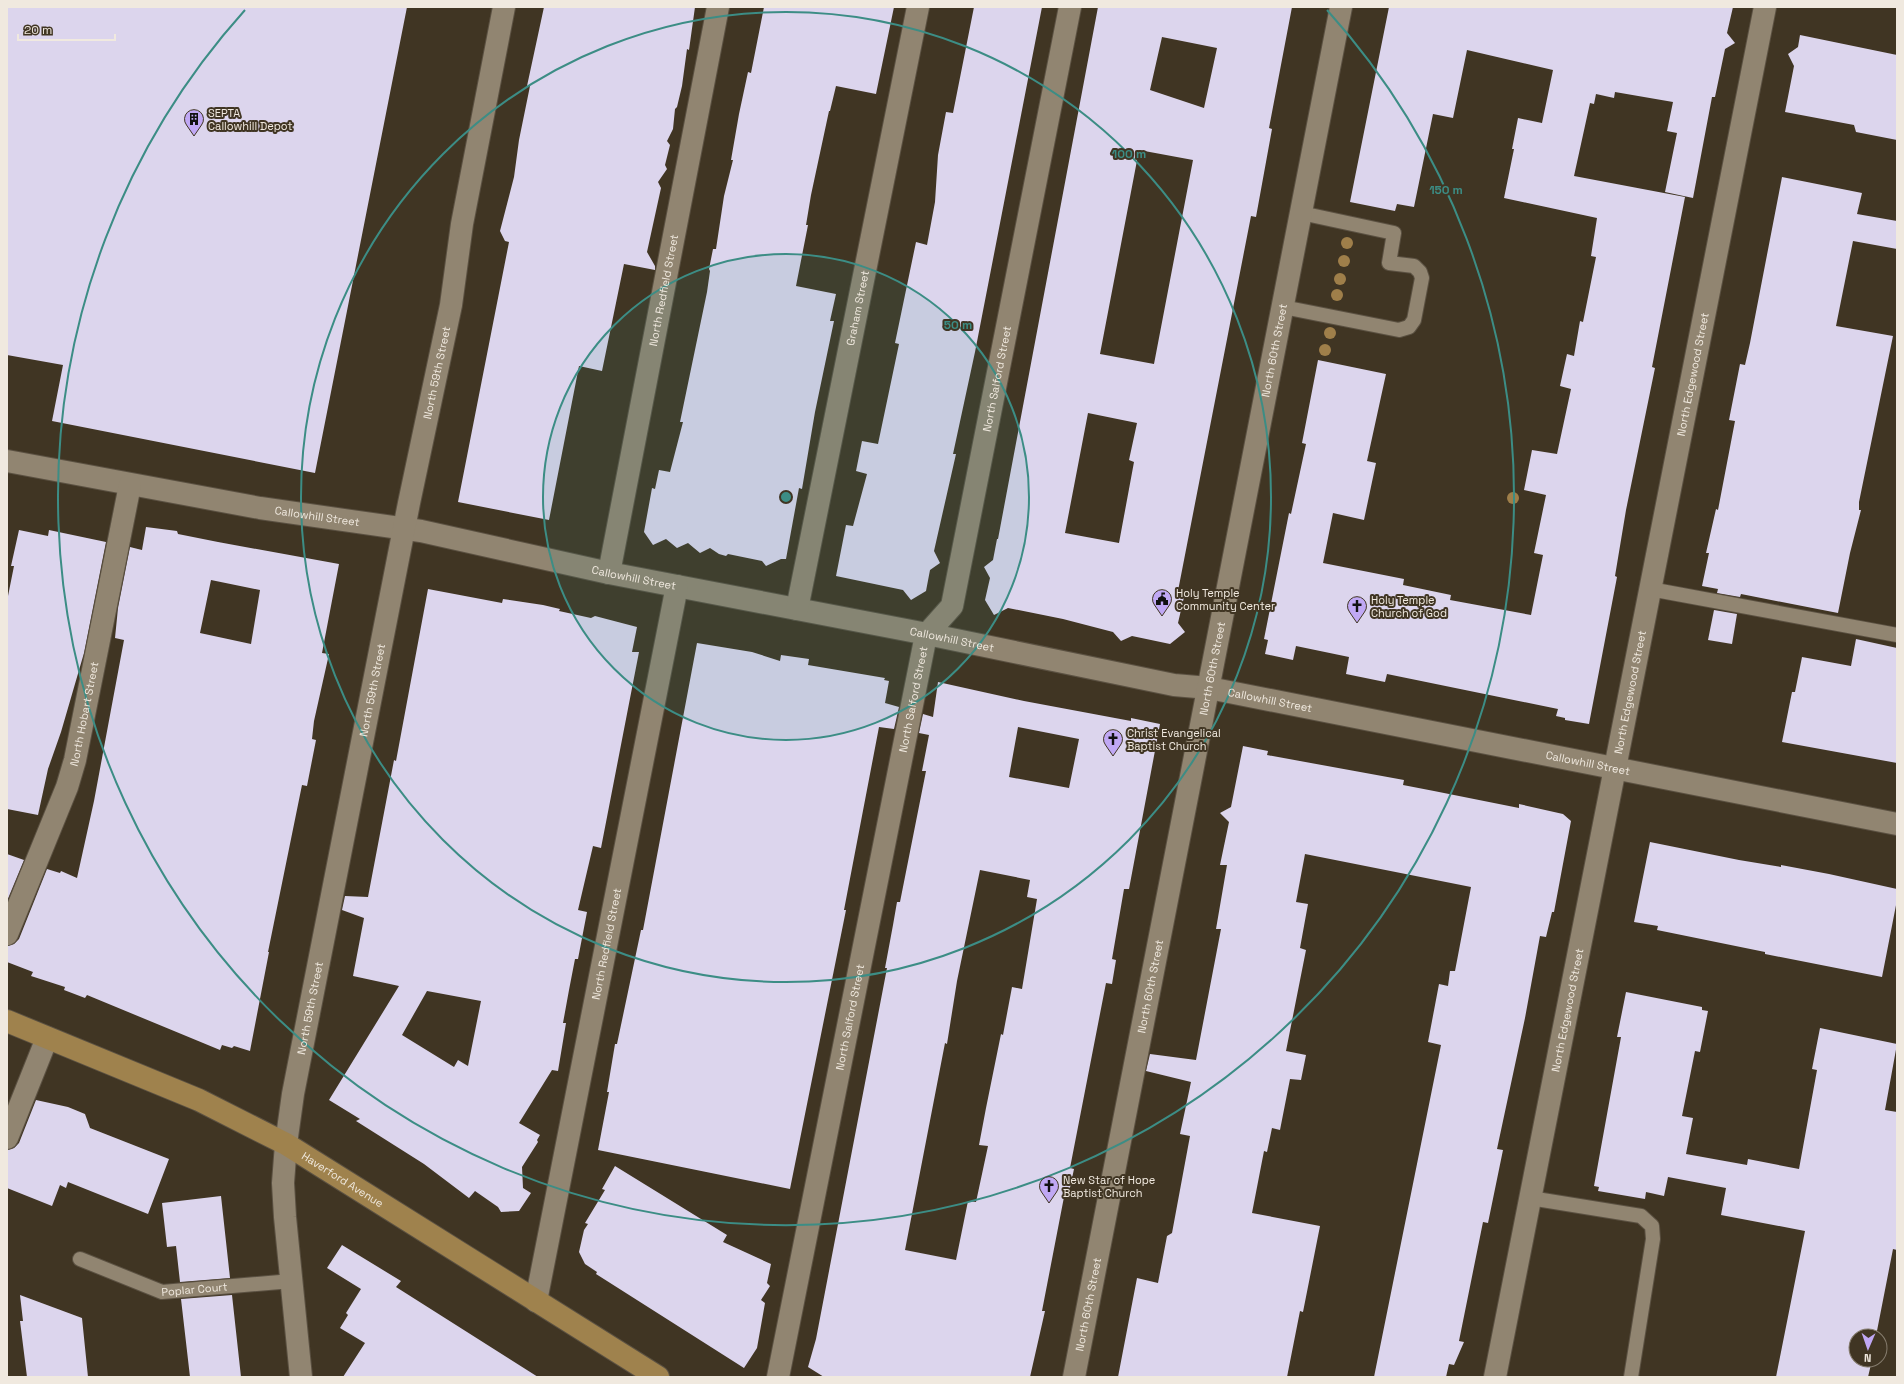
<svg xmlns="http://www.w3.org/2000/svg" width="1904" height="1384" font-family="'Space Grotesk',sans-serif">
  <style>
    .building { fill: #dcd5ed; fill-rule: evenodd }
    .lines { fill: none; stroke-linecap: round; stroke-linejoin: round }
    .service-casing { stroke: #5b5142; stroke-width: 16 }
    .minor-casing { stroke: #5b5142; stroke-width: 24 }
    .tertiary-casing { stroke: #5b5142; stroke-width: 24 }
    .primary-casing { stroke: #5b5142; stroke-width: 24 }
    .service { stroke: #918571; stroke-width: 14 }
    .minor { stroke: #918571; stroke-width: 22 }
    .tertiary { stroke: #918571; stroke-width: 22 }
    .primary { stroke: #9f824d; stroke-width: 22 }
    .tree { fill: #9f7f4a }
    .ring { fill: none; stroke: #3c8d85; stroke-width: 2 }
    .labels { text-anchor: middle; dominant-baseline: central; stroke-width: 4; stroke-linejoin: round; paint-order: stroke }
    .poi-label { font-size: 11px; fill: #f0e9df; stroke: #403523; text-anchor: start }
    .street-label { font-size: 11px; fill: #f0e9df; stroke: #403523 }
    .centre { fill: #3c8d85; stroke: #403523; stroke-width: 2 }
    .ring-label { font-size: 12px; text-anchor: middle; font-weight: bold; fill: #3c8d85; stroke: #403523; stroke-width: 4; stroke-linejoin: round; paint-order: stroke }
  </style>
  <rect width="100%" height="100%" fill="#403523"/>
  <!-- building -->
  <path class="building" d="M7,7h400l-92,466 -263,-52 11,-56 -56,-10z
    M544,7h151l-6,43 -2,-1 -5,37 -5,21 -2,2 -2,20 -6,12 3,4 -5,20 2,4 -9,13 3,6 -14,64 8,14v4l-31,-6 -22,107 -23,-5 -30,154 -91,-18 51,-260 -4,-1 -5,-10 14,-54 5,-37 11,-54h-3z
    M764,7h130l-18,87 -40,-8 -6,25h-1l-18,84 -5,30h2l-12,61 40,8 -6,27h4l-19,91 -13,77 -3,-1 -13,71h-5l-15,7 -4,-5 -34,-7 -2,2 -7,-2 -9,-6 -10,5 -12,-10 -11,5 -11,-9 -13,6 -9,-13 8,-44 3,1 4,-19 11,2 13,-50h-3l27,-130 3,-21 -1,-2 4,-20h3l8,-53 9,-36h-2l8,-46 9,-42 3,1z
    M974,7h68l-67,345 -22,102h3l-22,97 6,12 -10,7 -4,21 -15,9 -8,-10 -67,-14 10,-51 7,1 14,-52 -11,-3 6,-30 16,3 21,-100 -4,-1 21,-101 11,3 8,-43 3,-47 8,-43 7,1z
    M1098,7h194l-23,121 3,1 -16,88 -5,-1 -74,380 7,1 -6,26 7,9 -15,12 -38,-8 -11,5 -8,-9 -50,-13 -55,-11 -14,7 -9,-15 5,-22 -6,-11 9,-7 4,-21h1zM1162,37l55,11 -13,60 -54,-18zM1139,150l54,10 -39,204 -54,-10zM1088,413l49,10 -8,37 5,2 -15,81 -54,-10z
    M1389,7h344l-6,26 8,10 -10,6 -10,48h-3l-19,101 -28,-6 12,-59 -10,-2 6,-29 -58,-10 -1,6 -18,-4 -2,10 -4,-1 -16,73 111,21 -33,170 3,1 -29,142 -11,66 2,1 -28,147 -24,-4v-2l-9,-2 2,-7 -171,-35 -2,8 -39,-8 3,-17 -53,-11 -3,14 -28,-6 3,-14 -4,-1 25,-126 2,1 15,-70 -4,-1 16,-83 68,14 -19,87 9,2 -12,57 -31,-7 -10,50 81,16 -1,6 48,10 -1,5 81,15 12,-60 -9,-2 12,-58 -22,-5 8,-40 25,4 14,-65 -11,-3 7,-32 7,2 6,-35 3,1 13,-65 -5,-1 6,-38 -93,-20 10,-49h-2l6,-31 24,5 11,-53 -86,-20 -14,68 -20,-4 -19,93 -17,-3 -2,7 -45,-9z
    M1800,35l97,20v85l-41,-8 -2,-7 -69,-13 9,-46 -6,-12 10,-7z
    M1782,177l80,16 -5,21 40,7v28l-44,-8 -17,85 57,10 -34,166v8h2l-11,43 -12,60 -97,-19 -1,3 -23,-4 1,-4 -16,-3 7,-33h-3l10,-44 2,1 17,-89 -6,-1 11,-56 5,1 5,-22z
    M146,527l31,4 1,3 40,8 121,22 -17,89 7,1 -15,67 -2,18 4,1 -9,46 -5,-1 -34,167h1l-19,99 -16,-5 -2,2 -10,-3 -2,5 -133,-55 -2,3 -21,-8 1,-3 -34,-11 2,-4 -26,-10v-16l7,-2 5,-5 28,-70 13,4 1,-2 16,7 17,-77 30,-161 -9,-2 3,-30 12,-61 12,3zM211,580l49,10 -9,54 -51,-11z
    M19,530l29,6 1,-6 57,12 -22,111 -23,79 -13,37 -10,46 -31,-6v-208l7,-35h-3z
    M428,589l74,14 1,-4 40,6 17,4 -1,2 32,7 4,-2 42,11 -5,25h7l-38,196 -8,-2 -15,64 9,2 -9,47h-3l-6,31 -6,33h3l-8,48 -6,-1 -33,53 21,12 -3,5 1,2 -16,25 1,21 8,5 -12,18 -18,1 -3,-5 -23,-16 -6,7 -45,-34 -68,-43 4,-2 -31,-19 70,-114 -46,-10 11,-58 -22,-8 3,-14 23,1 26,-137 2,1zM427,991l54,10 -13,65 -10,-6 -4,7 -52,-32z
    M1714,610l23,4 -5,30 -24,-4z
    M1856,639l41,9v115l-115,-21 10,-50h3l7,-35 49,9z
    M697,643l55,9 28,9 1,-6 28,4 -1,6 77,13 -1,2 5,1 -4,22 14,4 -5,22 -15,-2 -35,183h2l-56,279 -192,-39 11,-58h-2l8,-48h2l24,-114h2z
    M938,682l86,19 107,20v-3l29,6 -31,165h-5l-12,70 4,1 -4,24 -6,-1 -36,185 4,1 -6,28h-4l-22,114h3l-15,66h-206l-16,-10 8,-28 71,-371h-2l8,-43 4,-23h3l26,-131h-4l7,-36 -10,-2 4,-19 10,3zM1018,727l61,12 -10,49 -60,-11zM980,870l50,10 -3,17 10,2 -15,90 -10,-2 -9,48 -2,-1 -15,74 -7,37 9,1 -12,56 -8,-1 -12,59 -51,-10 40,-207 2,1 10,-63z
    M1243,746l25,5 -1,4 137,25 -1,5 31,6 85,17v-4l44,10 8,7 -17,91h-2l-6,25 -6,-1 -15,82 -28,131 6,1 -15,73 -5,-1 -24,119 5,1 -10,23 -5,-1 -3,13h-72l67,-332 -13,-3 11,-58 9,2 2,-15h5l16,-84 -166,-33 -9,48 12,2 -8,44 6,2 -20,101 20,4 -5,25 -11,-1 -10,51 -8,-2 -5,24 -3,-1 -12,62 68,13 -17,86 -3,-1 -13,66h-169l19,-99 21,5 9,-47 5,-3 18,-97 -10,-2 11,-52 -45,-11 4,-17 46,6 25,-131h-5l11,-64h-7l9,-43 -9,-9 11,-6z
    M1650,842l89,18 42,7v-2l48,9 68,15v11l-15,77 -117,-23v-2l-108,-22 1,-4 -24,-4z
    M7,854l17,6 -17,41z
    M1626,992l76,15v3l6,1 -8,41 -5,-1 -13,65 11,2 -7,36 61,11 1,-6 51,10 18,-99 -5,-1 8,-41 77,16 -12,66 12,2v138l-4,-1 -17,87h-20v24h16l-4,17h-92l29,-146 -84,-16 5,-27 -58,-11 -4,19 -18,-4 -1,7 -47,-8 1,-4 -5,-1 27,-149h-4z
    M36,1100l32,7 17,7 5,14 79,31 -21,55 -80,-32 -2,6 -6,-3 -8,21 -45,-18v-38l7,-2 5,-5z
    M615,1166l112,69 -4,7 48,22 -4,19 3,3 -9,14 4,3 -8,45 -13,20 -148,-94 1,-2 -12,-8 -6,-12 5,-22 4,-6 -3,-1 20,-33 -3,-1z
    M221,1196l9,82 -50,4 -4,-36 -9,1 -5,-44z
    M342,1245l59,36 -5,6 142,90h-195l22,-34 -25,-15 8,-13 -2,-2 15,-24 -34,-21z
    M20,1295l62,23 6,59h-61l-7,-56h3z
    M232,1295l9,82h-51l-9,-78z"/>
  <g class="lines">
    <!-- service casing -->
    <g class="service-casing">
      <g id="service">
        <path d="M1283,307l116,23 10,-3 5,-7 8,-42 -2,-6 -6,-6 -25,-3 5,-30 -93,-20"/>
        <path d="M1650,589l247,46"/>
        <path d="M1530,1198l111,18 11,10 1,13 -22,138"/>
        <path id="s1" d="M80,1259l82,33 130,-11"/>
      </g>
    </g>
    <!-- minor casing -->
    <g class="minor-casing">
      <g id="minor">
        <path id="s2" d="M7,461l253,47 161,23 188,42 318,61 247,51 35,3 688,136"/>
        <path id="s3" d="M609,573l109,-566"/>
        <path id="s4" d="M797,609l121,-602"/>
        <path id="s5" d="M7,934l60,-147 8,-27 55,-275"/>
        <path d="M7,1138l40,-100"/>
        <path id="s6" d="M536,1301l141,-715"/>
        <path id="s7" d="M301,1377l-16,-160 -2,-34 3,-39 7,-50 116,-591 42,-198 11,-81 42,-217"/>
        <path id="s8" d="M778,1377l146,-732 3,-11 25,-28 118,-599"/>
        <path id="s9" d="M1495,1377l270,-1370"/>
      </g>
    </g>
    <!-- tertiary casing -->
    <g class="tertiary-casing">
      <g id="tertiary">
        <path id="s10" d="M1074,1377l267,-1370"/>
      </g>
    </g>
    <!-- primary casing -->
    <g class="primary-casing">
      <g id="primary">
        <path id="s11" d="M7,1021l192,79 87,44 372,233"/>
      </g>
    </g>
    <!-- service -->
    <use href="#service" class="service"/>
    <!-- minor -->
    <use href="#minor" class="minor"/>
    <!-- tertiary -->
    <use href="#tertiary" class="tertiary"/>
    <!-- primary -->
    <use href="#primary" class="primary"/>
  </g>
  <!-- trees -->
  <g class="tree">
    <circle cx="1347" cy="243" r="6"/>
    <circle cx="1344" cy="261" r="6"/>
    <circle cx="1340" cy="279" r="6"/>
    <circle cx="1337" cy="295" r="6"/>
    <circle cx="1330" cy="333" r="6"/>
    <circle cx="1325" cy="350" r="6"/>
    <circle cx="1513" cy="498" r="6"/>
  </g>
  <!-- distance rings -->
  <circle cx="786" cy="497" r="243" fill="#3c8d85" fill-opacity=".12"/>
  <g class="ring">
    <circle cx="786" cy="497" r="243"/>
    <circle cx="786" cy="497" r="485"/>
    <path d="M1327 10A728 728 0 1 1 245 10"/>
  </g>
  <!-- icons -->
  <defs>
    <g id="building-pin" transform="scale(1)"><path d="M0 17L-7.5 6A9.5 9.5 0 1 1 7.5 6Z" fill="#c0a8f4" stroke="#403523"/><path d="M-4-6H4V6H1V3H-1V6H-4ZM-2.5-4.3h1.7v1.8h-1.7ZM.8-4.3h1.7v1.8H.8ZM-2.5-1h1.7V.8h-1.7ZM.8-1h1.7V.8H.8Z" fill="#111"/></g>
    <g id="civic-pin" transform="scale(1)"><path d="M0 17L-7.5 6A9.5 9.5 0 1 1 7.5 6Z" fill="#c0a8f4" stroke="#403523"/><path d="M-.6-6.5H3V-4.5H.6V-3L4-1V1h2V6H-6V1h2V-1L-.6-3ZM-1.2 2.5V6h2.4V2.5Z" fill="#111"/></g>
    <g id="church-pin" transform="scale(1)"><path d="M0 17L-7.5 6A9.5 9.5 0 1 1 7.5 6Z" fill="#c0a8f4" stroke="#403523"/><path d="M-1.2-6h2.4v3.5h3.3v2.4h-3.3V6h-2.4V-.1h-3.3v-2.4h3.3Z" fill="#111"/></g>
  </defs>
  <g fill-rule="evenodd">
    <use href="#building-pin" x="194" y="119"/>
    <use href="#civic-pin" x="1162" y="599"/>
    <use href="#church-pin" x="1357" y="606"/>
    <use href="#church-pin" x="1113" y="739"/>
    <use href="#church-pin" x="1049" y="1186"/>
  </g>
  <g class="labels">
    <!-- poi labels -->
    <g class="poi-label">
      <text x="208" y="113">SEPTA<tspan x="208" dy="13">Callowhill Depot</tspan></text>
      <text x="1176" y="593">Holy Temple<tspan x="1176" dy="13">Community Center</tspan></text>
      <text x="1371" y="600">Holy Temple<tspan x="1371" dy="13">Church of God</tspan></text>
      <text x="1127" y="733">Christ Evangelical<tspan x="1127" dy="13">Baptist Church</tspan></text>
      <text x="1063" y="1180">New Star of Hope<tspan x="1063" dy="13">Baptist Church</tspan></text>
    </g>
    <!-- street labels -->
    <g class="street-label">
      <text stroke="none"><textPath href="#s3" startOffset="288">North Redfield Street</textPath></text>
      <text stroke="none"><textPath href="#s4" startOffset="307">Graham Street</textPath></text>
      <text stroke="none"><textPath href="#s10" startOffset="1046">North 60th Street</textPath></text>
      <text stroke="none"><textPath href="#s7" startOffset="1020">North 59th Street</textPath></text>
      <text stroke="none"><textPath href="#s9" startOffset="1022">North Edgewood Street</textPath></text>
      <text stroke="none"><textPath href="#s8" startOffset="1027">North Salford Street</textPath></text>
      <text stroke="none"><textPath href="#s2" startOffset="315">Callowhill Street</textPath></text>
      <text stroke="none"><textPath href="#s2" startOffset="638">Callowhill Street</textPath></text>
      <text stroke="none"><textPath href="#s2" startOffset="962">Callowhill Street</textPath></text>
      <text stroke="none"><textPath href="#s10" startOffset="722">North 60th Street</textPath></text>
      <text stroke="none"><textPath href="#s7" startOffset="696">North 59th Street</textPath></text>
      <text stroke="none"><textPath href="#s9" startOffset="698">North Edgewood Street</textPath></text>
      <text stroke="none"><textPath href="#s8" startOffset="691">North Salford Street</textPath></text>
      <text stroke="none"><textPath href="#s2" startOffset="1286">Callowhill Street</textPath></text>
      <text stroke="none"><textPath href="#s5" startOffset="234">North Hobart Street</textPath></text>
      <text stroke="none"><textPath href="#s2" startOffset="1610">Callowhill Street</textPath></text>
      <text stroke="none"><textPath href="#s6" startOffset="364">North Redfield Street</textPath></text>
      <text stroke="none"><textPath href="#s10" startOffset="398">North 60th Street</textPath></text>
      <text stroke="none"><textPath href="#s7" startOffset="372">North 59th Street</textPath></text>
      <text stroke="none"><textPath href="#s9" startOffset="374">North Edgewood Street</textPath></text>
      <text stroke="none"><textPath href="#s8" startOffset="367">North Salford Street</textPath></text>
      <text stroke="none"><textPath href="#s11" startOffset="372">Haverford Avenue</textPath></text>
      <text stroke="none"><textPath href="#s1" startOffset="121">Poplar Court</textPath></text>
      <text stroke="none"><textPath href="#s10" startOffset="74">North 60th Street</textPath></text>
    </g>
  </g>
  <circle cx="786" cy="497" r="6" class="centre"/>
  <g class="ring-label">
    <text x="1129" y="158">100 m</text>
    <text x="1446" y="194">150 m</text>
    <text x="958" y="329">50 m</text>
  </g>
  <!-- border -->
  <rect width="1904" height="1384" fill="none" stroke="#f0e9df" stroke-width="16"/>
  <!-- north arrow -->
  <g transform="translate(1868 1348) rotate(182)"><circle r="19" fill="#403523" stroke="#867d6e"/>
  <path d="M0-3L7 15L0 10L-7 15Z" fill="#c0a8f4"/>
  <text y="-6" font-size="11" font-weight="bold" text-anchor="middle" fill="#f0e9df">N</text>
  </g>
  <!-- scale -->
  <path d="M18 34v6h97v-6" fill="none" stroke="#f0e9df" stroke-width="2"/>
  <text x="24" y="34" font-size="12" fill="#f0e9df" stroke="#403523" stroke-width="3" paint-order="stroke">20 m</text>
</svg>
